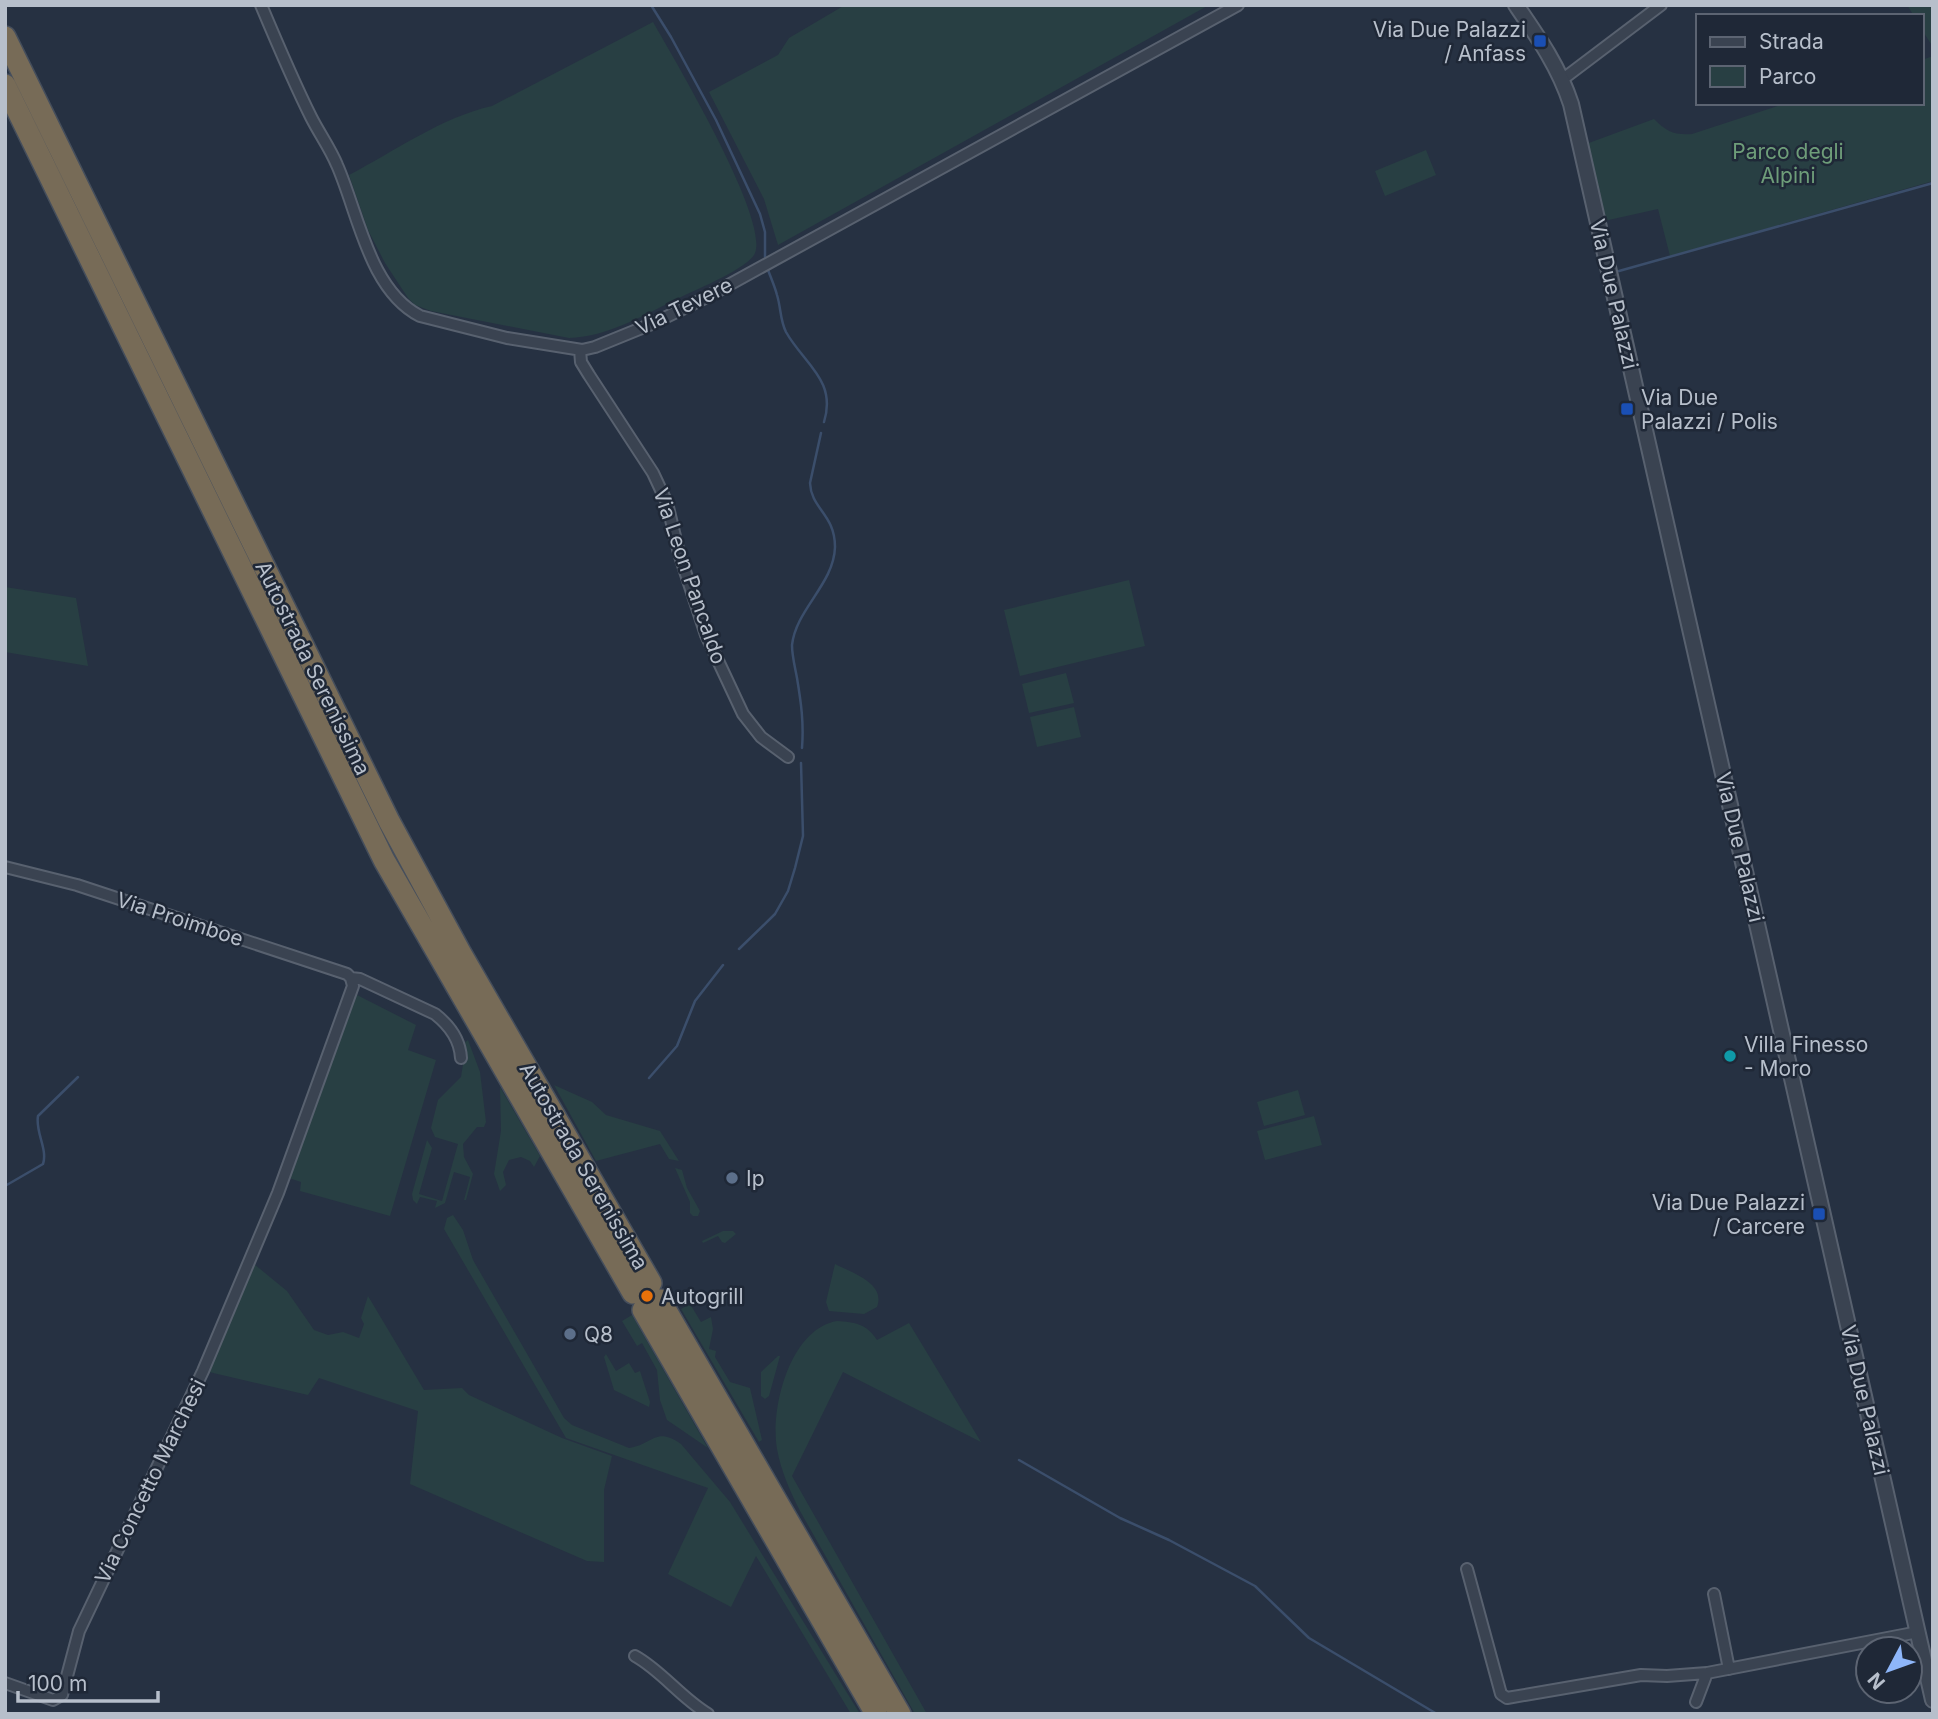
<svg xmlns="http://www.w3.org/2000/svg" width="1938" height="1719" font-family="Inter,sans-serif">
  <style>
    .green { fill: #283f43 }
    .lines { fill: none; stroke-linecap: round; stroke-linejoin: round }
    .stream { stroke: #3b4e6b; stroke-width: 2.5 }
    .minor-casing { stroke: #58616f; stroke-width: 14 }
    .tertiary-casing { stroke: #58616f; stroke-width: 18 }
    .motorway-casing { stroke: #454e5c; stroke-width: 24 }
    .minor { stroke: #3a4351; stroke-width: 10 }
    .tertiary { stroke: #3a4351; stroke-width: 14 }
    .motorway { stroke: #776b57; stroke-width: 21 }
    .transit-dot { fill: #1a4fb4; stroke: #1f2837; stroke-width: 2.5 }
    .culture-dot { fill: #0f9aa8; stroke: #1f2837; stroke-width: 2.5 }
    .service-dot { fill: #5c6f8a; stroke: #1f2837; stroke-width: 2.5 }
    .food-dot { fill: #e8710a; stroke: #1f2837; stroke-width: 2.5 }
    .labels { text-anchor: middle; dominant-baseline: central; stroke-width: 5; stroke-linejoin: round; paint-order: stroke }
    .poi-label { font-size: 21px; fill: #b7bfcb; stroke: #1f2837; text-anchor: start }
    .park-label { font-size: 21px; fill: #6e9d79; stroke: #1f2837 }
    .street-label { font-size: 21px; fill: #b7bfcb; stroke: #1f2837 }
  </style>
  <rect width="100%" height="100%" fill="#263142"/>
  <!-- green -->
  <path class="green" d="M845,5h364l-431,240 -14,-46 -55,-107 69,-37 11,-17z
    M1907,5h26v42l-11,-17v-14h-8z
    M653,22c21,37 116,196 102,231 -5,14 -57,36 -72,43 -35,17 -75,41 -114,42l-138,-27 -16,-6 -7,-7 -23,-35 -17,-33 -19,-55c46,-24 93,-58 143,-69z
    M1933,56v125l-263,75 -12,-47 -54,12 -18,-77 68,-25c13,13 20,16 38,15l95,-31h135v-43z
    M1426,150l10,25 -51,21 -10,-25z
    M1129,580l16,66 -125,30 -16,-66z
    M5,587l71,11 12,68 -83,-14z
    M1066,673l8,30 -45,10 -7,-29z
    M1074,707l7,30 -44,10 -7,-30z
    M357,995l59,30 -8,25 28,10 -46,156 -90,-25 1,-9 -12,-4 18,-55z
    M468,1040l12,32 6,50 -2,5h-7l-14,17 1,13 9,17 -7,26h-2l6,-23 -16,-5 -9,31 -10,5 2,-7 -17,-4 -3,7 -4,-4 -1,-6 15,-54 5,8 -13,46 23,7 16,-57 -23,-7 -4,-9 7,-28 23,-23 4,-26 -1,-8z
    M554,1085l38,17 14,13 54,16 19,30 -10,-2 -9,-15 -64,17z
    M500,1087l40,69 -6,11 -4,-6 -9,-4 -12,3 -6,12 3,13 -6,6 -6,-17 7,-43z
    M1298,1090l7,25 -41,11 -7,-24z
    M1314,1116l8,29 -57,15 -8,-29z
    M675,1168l7,2 5,18 13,23 -2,5h-5l-3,-3v-11z
    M453,1215l10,15 10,30 91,158 8,7 57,23c24,-3 26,-22 52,-4l49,58 130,212h-9l-95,-158 -25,51 -63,-33 40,-86 -142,-50 -122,-209 3,-11z
    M723,1231h10l3,3 -11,9 -3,-1 -4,-6 -15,7 -1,-2z
    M254,1264l33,27 27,39 14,5 15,-3 16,6 5,-14 -3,-6 7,-22 56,94 38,-2 7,7 93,43 50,18 -8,34v72l-17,-1 -177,-77 8,-73 -99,-33 -11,17 -99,-23z
    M835,1264c17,9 51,19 42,43l-13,7 -35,-3 -3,-9z
    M690,1304l11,18 10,-5 2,12 -4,20 7,2 -1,6 15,25 20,6 12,52 -3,2 -78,-133z
    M632,1315l76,133 -41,-28 -7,-20 -3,-30 -15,-27 -5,3 -15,-25z
    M837,1321c18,1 30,3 40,19l32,-17 72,119 -138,-70 -51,104 135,238h-12l-115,-203c-10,-20 -19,-40 -23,-62 -7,-41 13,-120 60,-128z
    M606,1354l10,17 13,-8 6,10 5,-2 10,31 -1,5 -35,-17 -10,-33z
    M778,1356h2l-11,40 -4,3 -4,-3v-24z"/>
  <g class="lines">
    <!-- stream -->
    <path class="stream" d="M651,5l20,32 45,83 44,94 5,18v29
      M768,270c3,8 7,17 9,25 4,13 3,25 9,37 18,32 51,48 38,90
      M1619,271l314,-88
      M802,748c2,-25 -1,-46 -5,-70 -2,-11 -5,-22 -5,-33 4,-36 42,-61 43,-98 0,-33 -24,-38 -25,-64l11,-50
      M739,949l36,-35 13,-23 7,-23 8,-32 -2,-73
      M649,1078l28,-32 18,-45 28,-36
      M5,1186l38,-22c5,-15 -8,-32 -5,-48l40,-39
      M1019,1460l101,58 49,22 86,46 54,52 128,76"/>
    <!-- minor casing -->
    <g class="minor-casing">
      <path id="minor" d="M261,5c16,38 32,76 50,112 8,16 19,31 26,48 21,47 32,125 83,151l87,22 75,12 13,-3 59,-24 51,-25 533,-293
        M1563,79l98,-74
        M580,350l1,12 8,13 64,98 14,30 12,50 27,82 37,79 18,23 27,20
        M5,867l72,18 270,89 4,4 2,8 -75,207 -75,178 -124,260 -17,64 -9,5 -48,-17
        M351,978l9,1 75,35c14,11 25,26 26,44
        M1467,1569l34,125 6,4 134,-23 26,1 40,-3 206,-40 5,3
        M1714,1594l15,75
        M635,1656c27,15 45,41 73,58
        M1696,1702l11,-29"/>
    </g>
    <!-- tertiary casing -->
    <g class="tertiary-casing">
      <path id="tertiary" d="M1516,5c22,32 43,62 55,99l362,1596"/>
    </g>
    <!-- motorway casing -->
    <g class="motorway-casing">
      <path id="motorway" d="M5,37l384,784 71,131 191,331
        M5,85l379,775 249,433
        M660,1300l240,414
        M643,1310l233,404"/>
    </g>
    <!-- minor -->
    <use href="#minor" class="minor"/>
    <!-- tertiary -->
    <use href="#tertiary" class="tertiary"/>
    <!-- motorway -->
    <use href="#motorway" class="motorway"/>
  </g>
  <!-- markers -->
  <g class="transit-dot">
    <rect x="1533" y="34" width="14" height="14" rx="3.5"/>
    <rect x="1620" y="402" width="14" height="14" rx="3.5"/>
    <rect x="1812" y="1207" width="14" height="14" rx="3.5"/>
  </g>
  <circle class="culture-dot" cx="1730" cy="1056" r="7"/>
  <g class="service-dot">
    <circle cx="732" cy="1178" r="7"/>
    <circle cx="570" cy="1334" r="7"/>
  </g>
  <circle class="food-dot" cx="647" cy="1296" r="7"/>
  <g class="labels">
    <!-- poi labels -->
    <g class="poi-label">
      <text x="1526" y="29" text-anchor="end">Via Due Palazzi<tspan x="1526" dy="24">/ Anfass</tspan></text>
      <text x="1641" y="397">Via Due<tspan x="1641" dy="24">Palazzi / Polis</tspan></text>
      <text x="1744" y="1044">Villa Finesso<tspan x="1744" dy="24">- Moro</tspan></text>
      <text x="746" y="1178">Ip</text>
      <text x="1805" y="1202" text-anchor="end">Via Due Palazzi<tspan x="1805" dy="24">/ Carcere</tspan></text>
      <text x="661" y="1296">Autogrill</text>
      <text x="584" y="1334">Q8</text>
    </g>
    <!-- park labels -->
    <g class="park-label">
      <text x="1788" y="151">Parco degli<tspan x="1788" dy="24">Alpini</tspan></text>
    </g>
    <!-- street labels -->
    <g class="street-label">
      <text transform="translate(1614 294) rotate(77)">Via Due Palazzi</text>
      <text transform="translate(684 306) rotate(-26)">Via Tevere</text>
      <text transform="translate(690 576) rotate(71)">Via Leon Pancaldo</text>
      <text transform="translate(313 668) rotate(64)">Autostrada Serenissima</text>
      <text transform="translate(1740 847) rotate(77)">Via Due Palazzi</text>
      <text transform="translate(180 919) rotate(18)">Via Proimboe</text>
      <text transform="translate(584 1166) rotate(60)">Autostrada Serenissima</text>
      <text transform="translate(1865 1400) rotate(77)">Via Due Palazzi</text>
      <text transform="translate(150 1481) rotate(-64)">Via Concetto Marchesi</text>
    </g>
  </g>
  <!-- border -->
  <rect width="1938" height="1719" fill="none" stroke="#b7bfcb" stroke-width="14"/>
  <!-- legend -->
  <rect x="1696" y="14" width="228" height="91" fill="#1f2837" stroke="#5c6472" stroke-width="2"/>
  <rect x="1710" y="37" width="35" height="10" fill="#3a4351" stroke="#5c6472" stroke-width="2"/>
  <text x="1759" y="49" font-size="21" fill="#b7bfcb">Strada</text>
  <rect x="1710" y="66" width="35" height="21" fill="#283f43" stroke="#5c6472" stroke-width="2"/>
  <text x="1759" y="84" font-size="21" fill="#b7bfcb">Parco</text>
  <!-- north arrow -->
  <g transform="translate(1889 1670) rotate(229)"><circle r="33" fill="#1f2837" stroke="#5c6472" stroke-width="2"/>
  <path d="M0-5L12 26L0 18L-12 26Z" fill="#8eb6f9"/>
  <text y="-10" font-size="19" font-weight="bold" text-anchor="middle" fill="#b7bfcb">N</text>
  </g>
  <!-- scale -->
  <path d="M18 1691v10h140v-10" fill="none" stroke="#b7bfcb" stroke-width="3.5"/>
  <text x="28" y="1691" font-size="21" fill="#b7bfcb" stroke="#1f2837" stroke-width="5" paint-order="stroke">100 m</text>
</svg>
